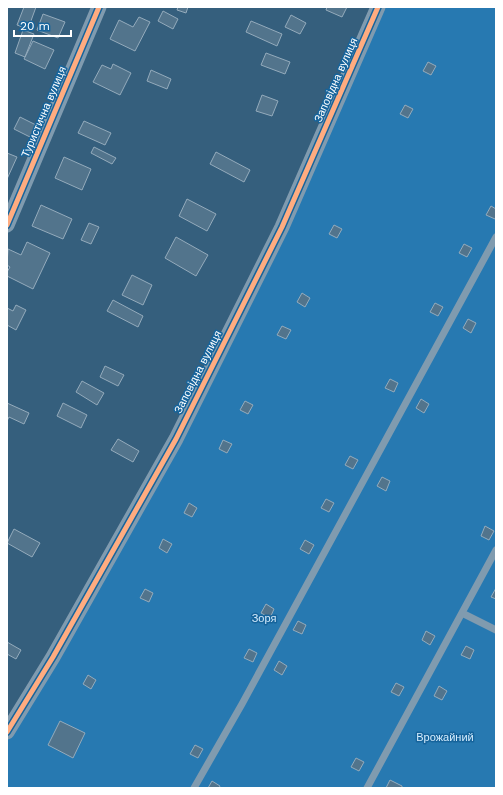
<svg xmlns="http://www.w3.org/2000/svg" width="503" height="795" font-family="'Work Sans',sans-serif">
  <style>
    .green { fill: #2779b1 }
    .building { fill: #52748c; stroke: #94abbc }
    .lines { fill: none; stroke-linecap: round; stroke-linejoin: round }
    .lane { stroke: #809baf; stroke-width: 7 }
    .street { stroke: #809baf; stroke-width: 15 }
    .cycleway-casing { stroke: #16649c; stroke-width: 8 }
    .cycleway { stroke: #ffac80; stroke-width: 5 }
    .labels { text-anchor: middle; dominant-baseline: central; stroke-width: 3; stroke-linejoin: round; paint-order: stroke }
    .street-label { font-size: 11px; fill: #fff; stroke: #16649c }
    .park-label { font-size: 11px; fill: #d4ecfd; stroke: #16649c }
  </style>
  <rect width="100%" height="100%" fill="#355f7d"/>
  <!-- green -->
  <path class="green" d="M378,7h118v781h-489v-56l169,-293z"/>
  <!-- building -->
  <path class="building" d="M24,7h12l-8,22 -11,-4z
    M178,7h10l-2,6 -9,-3z
    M327,7h20l-5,10 -16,-7z
    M163,11l15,8 -5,10 -15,-8z
    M43,14l22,8 -7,16 -21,-8z
    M291,15l15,8 -6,11 -15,-7z
    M139,17l11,5 -15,29 -25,-12 9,-19 14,7z
    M251,21l31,13 -5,12 -31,-14z
    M23,30l11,4 -9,23 -10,-4z
    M33,41l21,9 -9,19 -21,-10z
    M266,53l24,9 -5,12 -24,-9z
    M428,62l8,4 -5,9 -8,-4z
    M113,64l18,9 -11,22 -27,-13 9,-17 9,4z
    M151,70l20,9 -4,10 -20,-8z
    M262,95l16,6 -6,15 -16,-5z
    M405,105l8,4 -5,9 -8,-4z
    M20,117l18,9 -6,12 -18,-9z
    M84,121l27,12 -6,12 -27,-12z
    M94,147l22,11 -4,6 -21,-11z
    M216,152l34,18 -6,12 -34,-18z
    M7,153l10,4 -10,22z
    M64,157l27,12 -9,21 -27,-12z
    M187,199l29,15 -9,17 -28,-15z
    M41,205l31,14 -9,20 -31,-13z
    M491,206l5,3v8l-1,2 -9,-4z
    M89,223l10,4 -8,17 -10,-4z
    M334,225l8,4 -5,9 -8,-4z
    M176,237l32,18 -12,21 -31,-18z
    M27,242l23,11 -17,36 -26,-13v-4l3,-5 -3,-2 1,-16 13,6z
    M464,244l8,4 -5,9 -8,-4z
    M132,275l20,10 -9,20 -21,-10z
    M302,293l8,5 -5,9 -8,-5z
    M113,300l30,16 -5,11 -31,-16z
    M435,303l8,4 -5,9 -8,-4z
    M16,305l10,5 -10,20 -9,-5v-17l6,3z
    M468,319l8,4 -5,10 -8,-5z
    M282,326l9,4 -5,9 -9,-4z
    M105,366l19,9 -6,11 -18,-9z
    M390,379l8,4 -4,9 -9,-4z
    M82,381l22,12 -7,12 -21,-13z
    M421,399l8,5 -5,9 -8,-5z
    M245,401l8,4 -5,9 -8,-4z
    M7,403l22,10 -5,11 -15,-7 -2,4z
    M63,403l24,12 -6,13 -24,-12z
    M118,439l21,12 -6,11 -22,-12z
    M223,440l9,4 -5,9 -8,-4z
    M350,456l8,4 -5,9 -8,-4z
    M382,477l8,4 -4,10 -9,-5z
    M326,499l8,4 -5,9 -8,-4z
    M189,503l8,5 -5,9 -8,-4z
    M485,526l9,5 -5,9 -8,-4z
    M14,529l26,14 -8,14 -25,-14z
    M163,539l9,5 -5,9 -8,-5z
    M305,540l9,5 -5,9 -9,-5z
    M496,588v11l-5,-2z
    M145,589l8,4 -4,9 -9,-4z
    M266,604l8,5 -4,9 -9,-5z
    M298,621l8,4 -4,9 -9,-4z
    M426,631l9,5 -5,9 -8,-5z
    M7,642l14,8 -5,9 -9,-5z
    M466,646l8,4 -4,9 -9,-4z
    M249,649l8,4 -4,9 -9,-4z
    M279,661l8,5 -5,9 -8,-5z
    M88,675l8,5 -5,9 -8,-5z
    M396,683l8,4 -5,9 -8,-4z
    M439,686l8,5 -5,9 -8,-4z
    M60,721l25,12 -12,25 -25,-13z
    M195,745l8,4 -5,9 -8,-4z
    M356,758l8,4 -5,9 -8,-4z
    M390,780l12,6v2h-16z
    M212,781l8,5 -1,2h-11z"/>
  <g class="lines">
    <!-- lane -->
    <path class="lane" d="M462,613l34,17
      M194,788l48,-84 254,-467
      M367,788l129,-238"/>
    <!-- street -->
    <path class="street" d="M7,225l92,-218
      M7,732l46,-75 123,-218 106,-212 96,-220"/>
    <!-- cycleway casing -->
    <g class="cycleway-casing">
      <path id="cycleway" d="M7,225l92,-218
        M7,732l46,-75 123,-218 106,-212 96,-220"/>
    </g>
    <!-- cycleway -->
    <use href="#cycleway" class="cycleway"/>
  </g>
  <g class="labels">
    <!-- street labels -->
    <g class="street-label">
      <text transform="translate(336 80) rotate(-66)">Заповідна вулиця</text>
      <text transform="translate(44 112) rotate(-67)">Туристична вулиця</text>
      <text transform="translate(198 372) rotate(-63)">Заповідна вулиця</text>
    </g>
    <!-- park labels -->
    <g class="park-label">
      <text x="264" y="618">Зоря</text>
      <text x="445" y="737">Врожайний</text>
    </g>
  </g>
  <!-- border -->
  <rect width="503" height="795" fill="none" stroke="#ffffff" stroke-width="16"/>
  <!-- scale -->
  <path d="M14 30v6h57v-6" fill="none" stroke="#ffffff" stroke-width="2"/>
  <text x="20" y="30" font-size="12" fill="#ffffff" stroke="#16649c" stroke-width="3" paint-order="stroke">20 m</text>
</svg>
